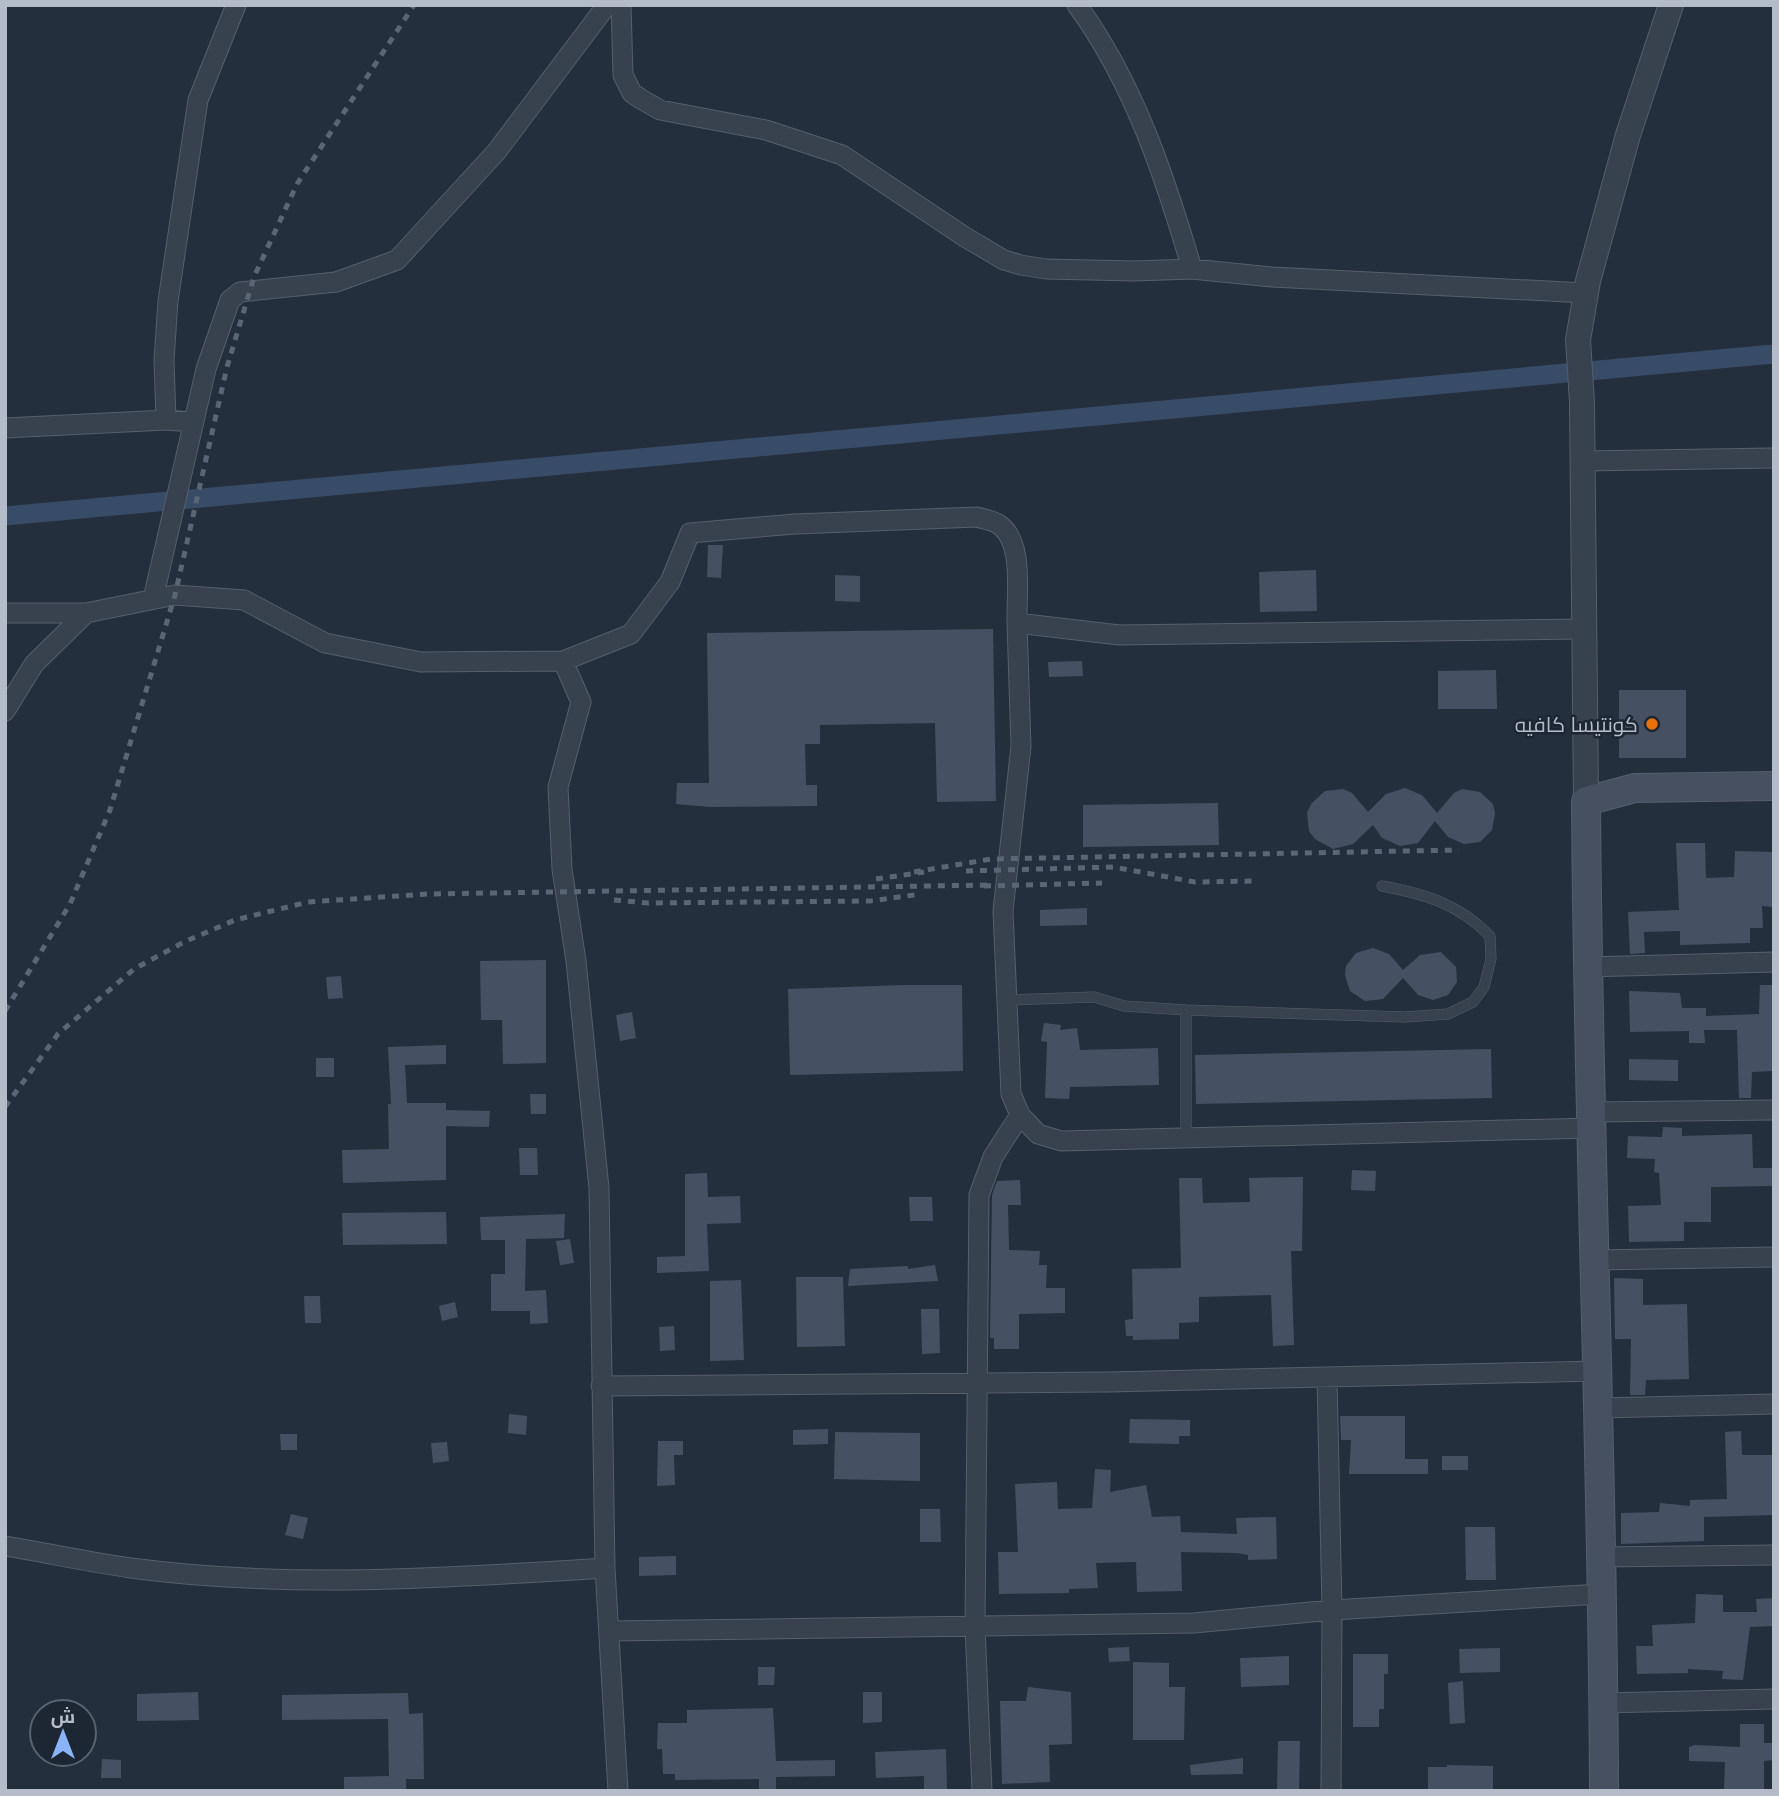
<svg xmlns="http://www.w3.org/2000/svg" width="1779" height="1796" font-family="'Noto Sans',Cairo,sans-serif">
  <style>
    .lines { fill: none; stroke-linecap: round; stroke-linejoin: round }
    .canal { stroke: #394c67; stroke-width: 19 }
    .building { fill: #455162 }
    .service-casing { stroke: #565f6c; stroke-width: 11 }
    .minor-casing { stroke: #565f6c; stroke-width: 21 }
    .tertiary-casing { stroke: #565f6c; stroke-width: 26 }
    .secondary-casing { stroke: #565f6c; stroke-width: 30 }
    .service { stroke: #38414e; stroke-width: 10 }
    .minor { stroke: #38414e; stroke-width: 19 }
    .tertiary { stroke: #38414e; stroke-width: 24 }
    .secondary { stroke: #465061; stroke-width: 28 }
    .rail { stroke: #5a6575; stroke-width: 5; stroke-dasharray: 7 7; stroke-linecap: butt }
    .food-dot { fill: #e8710a; stroke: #1d2633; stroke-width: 2.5 }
    .labels { text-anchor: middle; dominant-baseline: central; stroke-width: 5; stroke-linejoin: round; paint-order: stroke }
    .poi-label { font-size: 21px; fill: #b4bcc9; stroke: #1d2633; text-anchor: end }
  </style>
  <rect width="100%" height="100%" fill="#242f3e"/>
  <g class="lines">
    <!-- canal -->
    <path class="canal" d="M5,516l1769,-162"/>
  </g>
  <!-- building -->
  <path class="building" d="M708,545h15l-2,33 -14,-1z
    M1316,570l1,41 -57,1 -1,-40z
    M835,575l25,1v26l-25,-1z
    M993,629l3,172 -59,1 -2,-79 -115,2v19h-15l1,41h11v21l-107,1 -34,-3 1,-21h32l-2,-150z
    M1082,661l1,15 -34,1 -1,-15z
    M1496,670l1,39h-59v-38z
    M1619,690h67v68h-67z
    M1405,788l17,7 15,18 17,-20 8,-4 18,3 13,12 2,9 -3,17 -12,12 -16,2 -16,-7 -13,-16 -17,22 -18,3 -18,-8 -9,-13 -20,19 -20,5 -18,-10 -6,-8 -2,-18 4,-9 14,-13 18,-2 9,4 16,19 18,-18z
    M1218,803l1,42 -136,2v-42z
    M1676,843h29l1,35 28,-1 1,-26 39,1v55l-12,-1 1,22h-13v15l-70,2v-14l-36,1 1,21 -15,1 -2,-42 51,-2z
    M1087,908v17l-47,1v-16z
    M1373,948l16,6 14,16 17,-15 21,-3 15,15 1,15 -9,13 -15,5 -15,-5 -15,-17 -20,21 -18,2 -15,-10 -5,-16 1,-9 10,-13z
    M546,960v103l-43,1 -1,-44h-21l-1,-59z
    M341,976l2,22 -15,1 -2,-22z
    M904,985h58l1,86 -173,4 -2,-86z
    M1760,985h14v86l-22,1 -1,26h-12l-2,-68h-33l1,13h-16v-12l-59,1 -1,-41 51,2 2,15h24v8l53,-2z
    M632,1012l4,26 -16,3 -4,-26z
    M1044,1023l17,2 -1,5 17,-2 3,22 78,-2 1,37 -89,2 -1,12 -24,-1 2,-56 -6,-1z
    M446,1045v19l-41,1 2,38h39v7l44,1 -1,16 -43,-1v54l-103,3 -1,-33 47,-1 -1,-45h3l-3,-57z
    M1491,1049l1,49 -296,6 -1,-49z
    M316,1058h18v19h-18z
    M1629,1059l49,1v21l-49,-1z
    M530,1094h16v20h-15z
    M1663,1127l19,1v8l70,-2 1,34h21v18l-63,1v35h-27v19l-55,1 -1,-36 33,-1 -2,-32 -5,-1 1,-13 -28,-1 1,-22 34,1z
    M519,1148h18l1,27h-18z
    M1352,1170l24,1 -1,20 -24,-1z
    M707,1173l1,24 32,-1 1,27 -34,1 2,47 -52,2v-16l28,-1v-82z
    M1303,1177l-1,74h-11l3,94 -21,1 -2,-51 -72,2v25l-20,1v16l-46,1v-4h-7l-1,-16 8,-1 -1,-50 49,-1 -2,-90h23l1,25 47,-1 -1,-24z
    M1020,1180l1,25h-13l1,45 31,1 -1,14h8l-1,23h19v25l-46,1v35h-25v-11h-4l2,-143 5,-14z
    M909,1197h23l1,24h-23z
    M446,1212l1,32 -104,1 -1,-32z
    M565,1214l-1,24 -38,1 -1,52 21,-1 2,33 -18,1v-13h-39v-37h14v-34h-24l-1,-23z
    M570,1239l4,24 -14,2 -4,-24z
    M935,1265l3,16 -90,5 2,-17 58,-3v3z
    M796,1277h47l2,69 -48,1z
    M1614,1278l29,1v26l44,-1 2,75 -43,1 -1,15h-15l1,-56h-16z
    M741,1280l3,80 -34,1v-80z
    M304,1296h16l1,27h-16z
    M455,1302l3,15 -16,4 -3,-15z
    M921,1309h18l1,44 -18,1z
    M674,1326l1,24 -15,1 -1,-24z
    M509,1414l18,2 -1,19 -18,-2z
    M1340,1416h65v43h23v15h-79l2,-34h-10z
    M1130,1419l60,1v16h-11v8l-50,-1z
    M828,1429v15l-35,1v-15z
    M1741,1431l1,24h31l1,60 -70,2v24l-83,3v-31l38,-1 1,-9 30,3v-6l37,-1 -2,-67z
    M835,1432l85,1v48l-86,-2z
    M280,1434h17v16h-16z
    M658,1441h25v14h-9l1,30 -18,1z
    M447,1442l2,19 -16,2 -2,-20z
    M1442,1456h26v14h-26z
    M1095,1469l16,1 -1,22 36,-7 6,32 28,-1 1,16 56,2 -1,-16 40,-1 1,42 -29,1v-5l-11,-2 -56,-1 1,39 -45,1 -1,-30 -40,1 2,25 -29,1v4l-70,1 -1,-42h20l-3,-68 42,-2 1,27 34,-1z
    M920,1509h20l1,33h-21z
    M291,1514l17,4 -5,21 -18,-4z
    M1465,1527h30l1,53h-30z
    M676,1556v19l-37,1v-19z
    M1696,1594l27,1v17h34l-1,-13 18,-1v28l-24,1 -7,53 -21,-1 1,-8 -35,-2v4l-51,1 -1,-28h17l-1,-21 43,-2z
    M1129,1647l1,14 -21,1 -1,-14z
    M1500,1648v24l-40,1 -1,-24z
    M1353,1654h35v20h-4v35h-5v18h-26z
    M1289,1656v29l-48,2 -1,-29z
    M1133,1662l36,1v24h16l-1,53h-51z
    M758,1667h17l-1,18h-16z
    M1463,1681l2,42 -15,1 -2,-41z
    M1028,1687l43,5 1,52 -23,1 1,37 -48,2 -2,-83h26z
    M198,1692l1,28 -62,1v-27z
    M863,1692h19v30l-19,1z
    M408,1693l1,21 14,-1 1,66h-18v12h-62v-14l45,-1 -1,-57 -106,1v-25z
    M773,1708l3,53 59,-1v16l-59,1v14h-17v-12l-84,1v-6h-12l-1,-25h-5l1,-26h29v-13z
    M1740,1724h24v19h10v17l-10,1v28l-40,2 1,-29 -36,-1v-14l6,-2 45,2z
    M1278,1741h22l-1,50h-22z
    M946,1749l1,42h-23v-15l-48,2 -1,-26z
    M1243,1758v16l-52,1 -1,-10z
    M102,1759l19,1v18h-20z
    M1447,1765l46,1v25h-65v-24h19z"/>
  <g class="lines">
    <!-- service casing -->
    <g class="service-casing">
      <path id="service" d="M1008,1000l86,-3 30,9 62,4 219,7 43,-3 25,-12 11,-15 7,-28 -1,-23c-31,-32 -65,-42 -108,-50
        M1186,1140v-130"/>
    </g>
    <!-- minor casing -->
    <g class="minor-casing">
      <path id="minor" d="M621,5l2,70 9,18 9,6 19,11 106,20 76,25 123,82 39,23 17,5 25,4 88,2 58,-2 80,8 314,16
        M1077,5c57,78 88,172 115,264
        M193,422l-27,-2 -2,-60 4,-59 30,-201 38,-95
        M5,428l161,-8
        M1583,461l191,-3
        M153,599l53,-230 24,-69 10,-8 96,-10 61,-22 100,-109 110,-146
        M5,613h81
        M1017,623l4,123 -18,165 8,183 9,21 18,19 23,7 531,-13
        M563,661l18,41 -23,85 4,82 14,92 23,227 6,380 13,223
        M5,711l29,-47 52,-51 89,-18 69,5 81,43 96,19 142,-1 68,-27 39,-52 20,-49 105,-9 182,-7c6,2 15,3 21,7 27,17 18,71 19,99l102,12 465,-6
        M1586,967l188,-5
        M1591,1112l183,-2
        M1594,1260l180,-3
        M1327,1377l5,233 -1,181
        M601,1386l508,-4 488,-11
        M1598,1408l176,-4
        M5,1546c42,7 84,16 126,22 157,21 317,10 474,0
        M1600,1557l174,-2
        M609,1631l585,-8 138,-13 269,-16
        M1603,1703l171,-4
        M982,1791l-7,-165 4,-431 14,-38 27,-42"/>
    </g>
    <!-- tertiary casing -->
    <g class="tertiary-casing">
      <path id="tertiary" d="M1586,801l-4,-399 -4,-62 10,-59 40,-146 43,-130"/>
    </g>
    <!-- secondary casing -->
    <g class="secondary-casing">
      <path id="secondary" d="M1604,1791c-1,-330 -16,-660 -18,-990l49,-13 139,-2"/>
    </g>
    <!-- service -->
    <use href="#service" class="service"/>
    <!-- minor -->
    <use href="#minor" class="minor"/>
    <!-- tertiary -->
    <use href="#tertiary" class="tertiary"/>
    <!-- secondary -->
    <use href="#secondary" class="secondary"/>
    <!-- rail -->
    <path class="rail" d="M966,871l147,-4 82,15 63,-1
      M914,872l77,-13 468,-9
      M876,879l48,-7
      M984,886l118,-3
      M614,900l34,3 222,-2 51,-7
      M5,1011l65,-107 40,-94 65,-215 52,-228 27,-90 43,-93 117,-179
      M5,1107l53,-73 76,-65 50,-27 51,-22 73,-18 119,-8 564,-9"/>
  </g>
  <!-- markers -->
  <circle class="food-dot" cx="1652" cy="724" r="7"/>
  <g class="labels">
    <!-- poi labels -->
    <g class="poi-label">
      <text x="1638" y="724">كونتيسا كافيه</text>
    </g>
  </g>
  <!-- border -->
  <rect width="1779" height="1796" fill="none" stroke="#b4bcc9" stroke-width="14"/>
  <!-- north arrow -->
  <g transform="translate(63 1733)"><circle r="33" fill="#1d2633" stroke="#59626f" stroke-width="2"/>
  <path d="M0-5L12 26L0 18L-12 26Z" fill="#8ab4f8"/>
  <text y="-10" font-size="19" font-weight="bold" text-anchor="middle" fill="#b4bcc9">ش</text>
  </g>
</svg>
